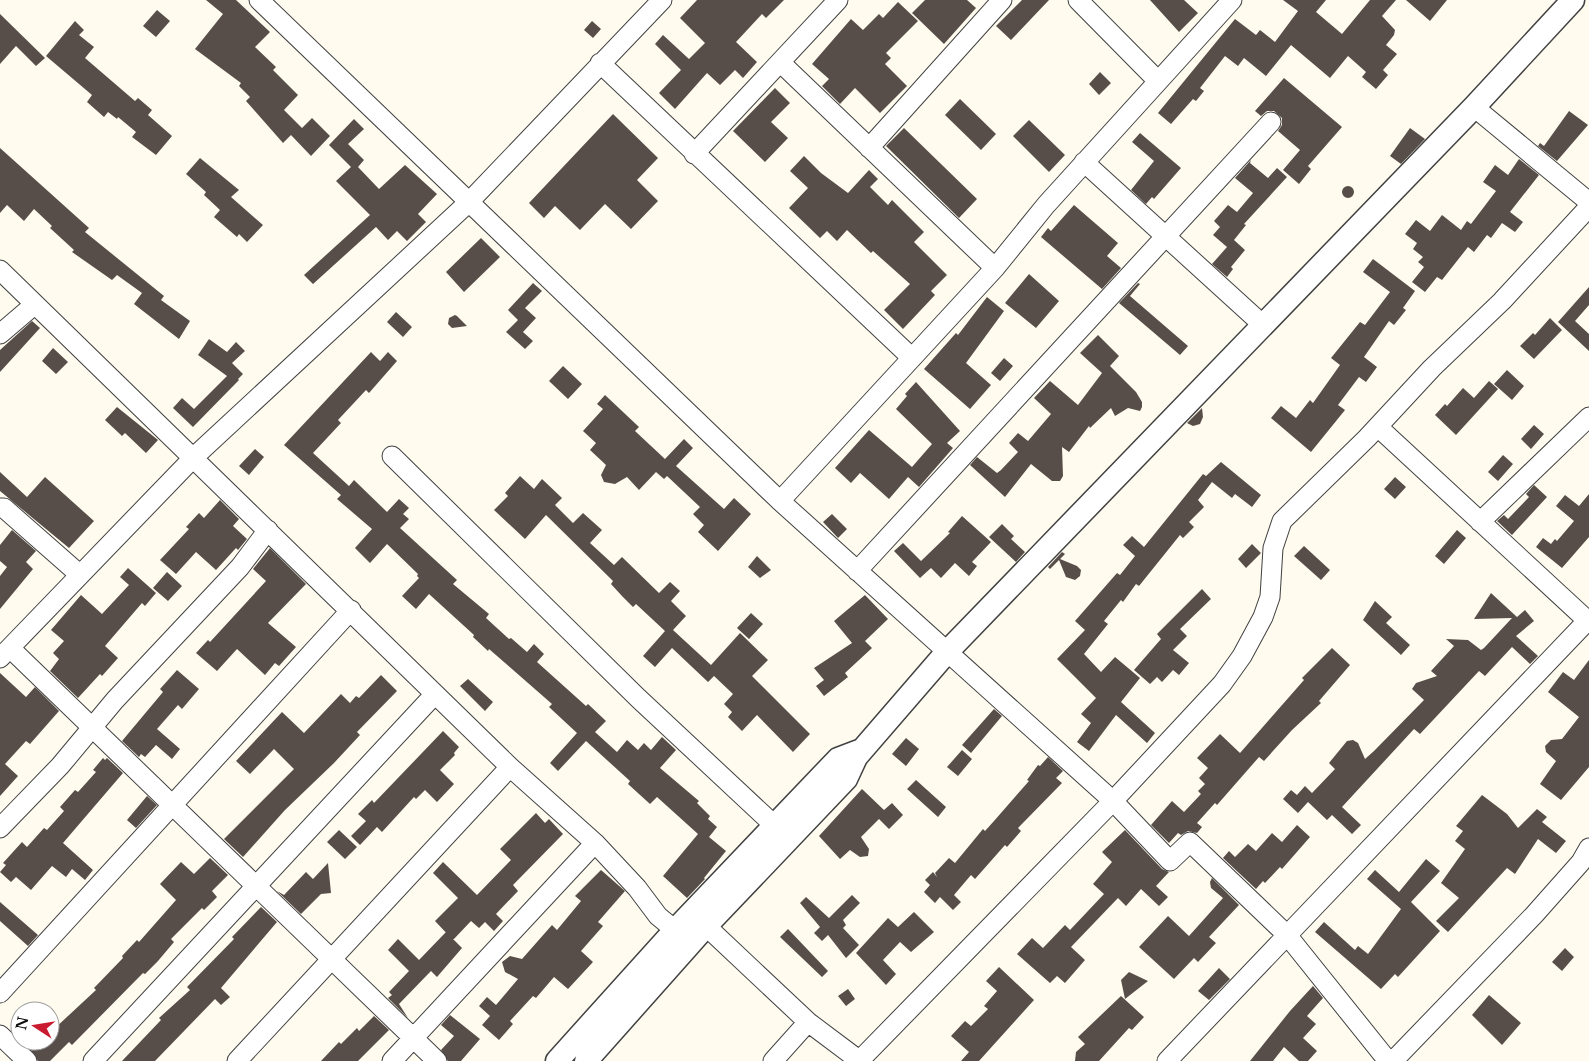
<svg xmlns="http://www.w3.org/2000/svg" width="1589" height="1061" font-family="'Libre Baskerville',serif">
  <style>
    .building { fill: #584e49 }
    .lines { fill: none; stroke-linecap: round; stroke-linejoin: round }
    .minor-casing { stroke: #414141; stroke-width: 21 }
    .tertiary-casing { stroke: #414141; stroke-width: 25 }
    .minor { stroke: #fff; stroke-width: 19 }
    .tertiary { stroke: #fff; stroke-width: 22 }
  </style>
  <rect width="100%" height="100%" fill="#fffbef"/>
  <!-- building -->
  <path class="building" d="M206,0h30l34,32 -15,15 21,20 -3,3 25,25 -14,15 18,18 10,-10 18,18 -19,20 -20,-21 -8,8 -37,-42 4,-4 -11,-11 2,-3 -46,-34 28,-35z
    M697,0h87l-18,18 -4,-4 -26,28 21,20 -14,16 -8,-8 -15,15 -13,-12 -32,36 -16,-16 22,-23 -26,-26 8,-9 26,24 16,-16 -25,-25z
    M925,0h42l9,8 -32,36 -32,-31z
    M1022,0h27l-38,40 -15,-14z
    M1150,0h34l14,13 -19,19z
    M1283,0h43l-10,12 26,22 28,-34h26l-14,16 13,14 -1,5 -8,10 11,9 -14,16 5,5 -12,14 -14,-12 4,-5 -18,-16 -18,22 -39,-33 -25,31 -22,-18 -6,8 -13,-10 -25,32 4,3 -8,10 -3,-2 -22,25 -13,-11 77,-94 21,16 4,-5 15,12 23,-31z
    M1406,0h41l-17,21z
    M898,2l20,19 -32,32 5,5 -6,6 22,22 -27,27 -25,-25 -15,16 -18,-18 7,-7 -17,-15 39,-45 12,11 16,-16 4,4z
    M157,10l13,11 -14,16 -13,-11z
    M0,14l45,44 -9,8 -20,-20 -16,18z
    M75,21l9,9 -5,5 15,12 -9,11 50,43 3,-3 14,12 -4,5 24,21 -16,19 -24,-18 4,-5 -18,-15 -1,2 -9,-7 -4,5 -17,-15 5,-7 -46,-39z
    M592,21l9,8 -8,9 -9,-8z
    M1100,72l11,11 -12,12 -10,-11z
    M1284,78l58,49 -34,39 3,3 -12,15 -16,-14 17,-20 -22,-19 4,-6v-7l-8,-7h-7l-6,5 -6,-5z
    M775,88l15,15 -19,19 17,16 -23,24 -32,-31z
    M960,99l36,35 -15,16 -36,-35z
    M1569,111l19,14 -31,36 -19,-15 2,-3 4,3z
    M613,114l45,44 -21,22 21,21 -27,28 -26,-25 -25,26 -25,-24 -11,12 -15,-15z
    M354,119l10,10 -16,15 16,16 -6,7 21,22 26,-24 32,29 -19,20 8,8 -19,19 -10,-10 -9,9 -12,-13 -63,57 -9,-9 66,-60 -34,-34 15,-14 -22,-22z
    M1029,120l36,35 -16,17 -36,-36z
    M904,128l73,71 -18,19 -73,-72z
    M1410,128l15,11 -24,25 -11,-8z
    M1140,133l41,35 -27,31 -2,-2 -6,7 -15,-14 23,-29 -22,-19z
    M0,148l89,80 -4,4 79,64 -3,4 29,21 -11,18 -45,-35 8,-11 -25,-18 -5,5 -40,-28 2,-2 -24,-22 2,-2 -18,-17 -10,12 -17,-16 -7,8z
    M804,156l17,17 27,20 21,-23 9,9 -8,8 18,18 4,-5 32,32 -10,10 33,33 -16,16 4,4 -32,34 -19,-19 26,-26 -37,-33 -2,2 -24,-23 -10,11 -10,-10 -7,7 -31,-30 19,-20 -18,-17z
    M200,158l39,32 -8,7 32,28 -16,17 -8,-8 -2,3 -23,-20 6,-7 -16,-15 2,-3 -20,-18z
    M1519,159l20,16 -29,37 13,10 -8,10 -13,-9 -11,15 -4,-3 -13,17 -6,-5 -26,33 -5,-3 -12,15 -13,-10 12,-15 -6,-5 5,-5 -10,-8 4,-6 -12,-9 11,-14 14,11 12,-16 19,15 6,-9 4,3 25,-33 -13,-9 12,-17 13,10z
    M1251,160l-1,3 18,15 9,-10 10,9 -43,47 2,1 -12,15 11,10 -14,17 2,2 -6,8 -15,-13 15,-17 -14,-12 7,-8 -6,-6 14,-16 9,7 16,-19 -18,-15z
    M1342 192a6 6 0 1 1 12 0a6 6 0 1 1-12 0Z
    M1074,205l44,38 -11,13 14,12 -19,21 -61,-52 7,-9 3,3z
    M481,238l19,19 -36,35 -18,-20z
    M1373,259l42,32 -12,17 3,2 -12,15 -5,-4 -25,36 13,10 -11,15 -7,-5 -21,28 7,5 -34,42 -40,-34 10,-12 15,12 14,-18 3,3 27,-38 -9,-7 29,-36 5,3 25,-33 -27,-20z
    M1029,274l30,27 -23,27 -31,-25z
    M533,283l9,8 -17,17 11,10 -13,14 10,9 -8,8 -19,-17 12,-12 -10,-10z
    M1138,283l2,1 -10,12 58,50 -8,9 -61,-52z
    M1589,287v18l-14,16 14,13v17l-31,-29z
    M987,297l17,14 -38,52 25,22 -21,24 -46,-40 32,-36 2,2z
    M396,312l16,15 -9,10 -16,-15z
    M455,315l2,1 10,10 -15,2 -4,-4 1,-6z
    M1550,318l12,12 -28,29 -14,-13 13,-13 2,2z
    M32,321l8,7 -40,44v-22z
    M1098,335l21,21 -9,10 26,26 6,10v5l-2,4 -12,-3 -13,8 -4,-8 -21,20 -1,-2 -20,26 -7,-5 1,29 -3,5h-8l-21,-17 -26,33 -35,-32 7,-8 20,16 4,-3 17,-18 -9,-9 9,-10 10,8 23,-27 -17,-16 16,-17 28,24 24,-32 -22,-20z
    M209,339l18,13 9,-10 9,9 -13,12 11,11 -5,5 1,1 -46,47 -20,-19 9,-10 12,11 33,-33 -29,-21z
    M53,348l15,14 -12,12 -14,-13z
    M371,352l9,9 8,-9 9,9 -28,32 -3,-3 -28,30 3,3 -28,30 36,33 5,-6 33,32 12,-13 10,9 -6,6 6,5 -9,9 57,52 -4,4 36,30 -3,4 23,21 2,-1 16,14 7,-8 10,10 -7,8 49,44 2,-2 18,17 -11,11 22,20 10,-12 11,10 6,-7 7,7 11,-13 14,13 -16,18 39,33 -2,2 13,13 -2,3 9,8 -8,10 17,14 -22,27 1,1 -18,19 -24,-22 35,-42 -41,-37 -7,7 -22,-20 2,-3 -44,-40 -28,30 -8,-8 27,-30 -28,-26 3,-3 -63,-55 -1,2 -15,-14 1,-2 -45,-41 -13,15 -14,-13 17,-18 -2,-2 1,-2 -31,-30 -17,19 -15,-15 17,-19 -35,-30 4,-4 -57,-50z
    M1004,358l9,8 -13,15 -9,-8z
    M563,366l19,18 -14,15 -19,-18z
    M1507,370l17,16 -12,14 -18,-16z
    M1489,381l9,8 -42,46 -21,-20 10,-11 2,2 16,-18 11,10z
    M916,382l44,49 -13,12 6,5 -34,39 -11,-10 -19,22 -29,-26 -9,10 -16,-15 34,-38 43,37 20,-23 -36,-35 11,-13 -2,-2z
    M605,395l34,32 -4,4 30,28 19,-20 9,9 -17,18 48,43 10,-11 17,16 -33,37 -20,-19 6,-7 -11,-11 7,-7 -33,-31 -3,3 -8,-7 -17,18 -12,-13 -12,7 -11,-2 -3,-7 5,-10 -16,-15 6,-7 -13,-12 20,-22 -6,-5z
    M117,407l41,33 -12,13 -21,-20 -3,3 -17,-16z
    M1202,408l1,9 -3,7 -7,2 -6,-3z
    M1534,425l10,9 -13,15 -10,-10z
    M255,449l9,8 -15,18 -10,-9z
    M1503,455l10,9 -15,17 -10,-9z
    M1221,462l40,33 -9,12 -17,-13 -3,4 -20,-16 -14,18 6,7 -15,15 5,5 -11,11 -3,-3 -41,51 -3,-2 -13,18 -2,-2 -17,21 4,3 -24,30 17,18 14,-15 25,21 -19,24 34,31 -8,10 -31,-28 -27,36 -12,-9 14,-19 -10,-9 15,-16 -39,-39 28,-29 -10,-9 42,-48 3,2 15,-19 -12,-11 9,-9 12,11 59,-73 3,2z
    M0,472l27,25 18,-20 49,44 -25,27 -69,-57z
    M520,476l14,13 8,-10 20,19 -7,7 18,18 10,-10 19,17 -12,13 24,22 8,-8 37,36 11,-11 10,9 -9,10 15,15 -13,14 38,35 29,-32 28,27 -16,16 58,58 -17,18 -36,-37 -15,16 -14,-14 4,-5 -8,-8 9,-10 -19,-18 -6,6 -36,-34 -17,19 -12,-11 22,-25 -29,-27 -3,3 -11,-11 -11,-12 2,-3 -67,-66 -21,24 -31,-29 14,-14 -3,-3z
    M1395,477l11,10 -11,12 -11,-10z
    M1534,485l13,12 -35,38 -15,-14 7,-6 4,4 21,-22 -3,-3z
    M1589,494v43l-27,31 -26,-21 7,-9 8,6 4,-5 2,2 17,-20 -18,-15 9,-11 14,11z
    M220,500l19,19 -6,7 14,13 -9,11 -2,-2 -20,22 -20,-18 -20,22 -16,-14 29,-31 -3,-2 13,-14 5,5z
    M832,514l15,15 -9,9 -15,-16z
    M962,516l29,26 -19,20 5,4 -8,10 -14,-13 -14,15 -10,-10 -11,10 -26,-27 9,-8 18,18 29,-28 -2,-1z
    M1002,524l12,12 -3,3 14,13 -9,10 -27,-25z
    M12,530l24,21 -10,11 7,7 -33,40v-33l7,-9 -7,-6v-16z
    M1457,530l9,8 -22,26 -9,-8z
    M1252,544l9,9 -15,15 -8,-9z
    M1304,546l26,24 -9,10 -27,-24z
    M270,548l36,36 -38,39 28,24 -17,19 -4,-3 -10,12 -28,-26 -20,22 -21,-18 12,-13 2,2 56,-61 -13,-12z
    M1062,552l3,2 -5,5 17,7 4,4 -1,6 -5,4 -9,-3 -7,-17 -9,9 -2,-2z
    M757,556l14,14 -11,8 -12,-11z
    M128,568l28,25 -11,13 -3,-3 -37,43 13,12 -16,18 -2,-2 -22,24 -28,-27 9,-12 -6,-6 11,-12 -13,-11 30,-35 21,19 27,-29 -9,-8z
    M167,572l15,14 -14,15 -15,-13z
    M1202,589l9,10 -31,30 7,7 -14,14 16,13 -10,12 -6,-5 -11,12 -5,-5 -7,7 -16,-14 27,-31 -4,-5z
    M1491,593l26,24 8,-7 9,11 -18,15 22,20 -8,8 -18,-17 -27,29 -6,-5 -59,63 -6,-5 -72,78 19,18 -9,9 -20,-19 -5,5 -19,-18 -10,11 -15,-14 8,-9 6,5 8,-9 7,7 23,-24 -6,-6 18,-22 6,-1 5,3 7,16 9,-8 50,-51 -12,-11 4,-6 21,-7 -6,-5 23,-25 -8,-7 22,1 13,10 3,-2 28,-30 -38,1z
    M865,595l23,24 -23,22 7,7 -27,25 3,4 -24,19 -8,-10 8,-6 -10,-12 38,-25 -18,-22z
    M1375,601l17,16 -6,6 24,22 -9,10 -38,-35z
    M751,613l12,11 -14,15 -12,-11z
    M1332,648l18,17 -31,36 2,2 -29,27 -28,31 -5,-4 -42,48 -2,-2 -18,20 5,4 -5,6 -9,-2 -7,4 -3,-2 -9,10 -18,-18 21,-24 12,11 17,-18 -3,-3 7,-7 -6,-6 9,-10 -11,-10 23,-24 20,19 64,-73 -2,-2z
    M1589,660v107l-28,33 -21,-16 16,-23 -10,-9 -1,-6 6,-6 11,-1 17,-22 -31,-25 15,-20 11,8z
    M177,670l22,19 -17,20 -4,-4 -21,24 23,20 -8,10 -16,-14 -11,12 -4,-3 -2,3 -17,-16 41,-49 -3,-3z
    M0,673l26,24 9,-10 24,24 -29,33 -4,-3 -21,23 13,12 -18,20z
    M381,675l16,16 -40,41 3,3 -26,28 -49,47 -42,47 -19,-18 70,-70 -20,-20 -24,25 -14,-13 46,-49 22,21 37,-39 9,9 6,-7 3,2z
    M468,679l25,23 -8,9 -25,-25z
    M994,709l8,7 -31,37 -9,-8z
    M443,731l16,16 -5,6 1,2 -15,15 14,14 -17,18 -12,-12 -9,9 -2,-2 -32,35 -5,-5 -17,18 -9,-9 15,-15 -8,-7 14,-14 2,3z
    M906,738l13,11 -13,17 -14,-12z
    M962,750l10,9 -14,17 -11,-9z
    M1048,757l15,14 -7,7 6,5 -44,45 3,3 -14,16 -2,-2 -30,34 -4,-4 -17,20 7,7 -8,8 -13,-13 -5,6 -11,-11 6,-7 -5,-5 8,-8 4,5 -2,-4 14,-15 6,5 28,-34 2,2 9,-10 35,-40 -2,-1 11,-15 2,1z
    M103,758l2,2 2,-2 16,15 -60,70 30,27 -8,10 -13,-11 -6,8 -14,-11 -21,24 -15,-13 -5,5 -11,-10 6,-7 -3,-2 19,-21 5,5 17,-19 3,2 17,-19 -4,-4 15,-17 3,2 18,-20 -3,-2z
    M916,780l30,27 -8,10 -31,-28z
    M862,789l22,21 8,-7 11,12 -14,14 -10,-10 -18,18 8,12 -1,7 -8,1 -10,-7 -10,9 -21,-23z
    M1482,795l25,19 11,14 19,-19 10,8 -5,5 24,19 -10,12 -18,-14 -23,35 -8,-6 -59,64 -12,-11 23,-23 -18,-15 24,-34 -10,-8 8,-10 -7,-5z
    M147,796l10,9 -21,23 -9,-8z
    M536,813l9,10 4,-4 14,15 -50,51 5,6 -22,23 7,7 -9,10 -9,-9 -6,6 -8,-7 -18,19 -18,-19 23,-23 -25,-25 10,-11 34,33 34,-35 -11,-11z
    M1297,825l13,12 -28,32 -2,-2 -15,16 -2,-2 -7,8 -33,-31 6,-7 6,6 13,-13 8,7 16,-18 10,9z
    M339,830l18,17 -12,12 -18,-17z
    M1125,830l37,39 7,3 -13,14 12,11 -9,9 -18,-17 -15,17 -8,-8 -47,49 14,13 -20,23 -8,-7 -7,7 -33,-29 15,-16 11,10 22,-23 5,5 34,-36 -11,-10 19,-22 -10,-10z
    M210,858l18,17 -16,16 5,6 -13,13 -2,-2 -31,31 3,3 -16,19 -13,13 -2,-1 -71,72 -3,-3 -19,19h-12l-7,-11 3,-3 2,2 8,-8h6v-6l4,-6 42,-39 -2,-2 29,-30 -1,-2 15,-16 2,2 37,-42 -16,-16 21,-22 13,12z
    M1426,859l14,12 -29,31 29,29 -42,46 -3,-3 -14,15 -66,-57 9,-10 31,28 3,-4 10,8 33,-45 -34,-30 8,-9 24,22z
    M328,863l3,30 -10,1 -20,20 -24,-23 7,4 22,-23 7,7z
    M601,870l24,21 -27,31 5,4 -22,25 12,11 -25,27 -14,-12 -18,21 -3,-2 -23,25 3,3 -14,16 -17,-15 8,-9 -11,-10 8,-9 9,8 22,-26 -13,-7 -3,-10 8,-6 12,3 30,-34 5,5 24,-29 -6,-5z
    M1212,878l27,27 -30,32 7,6 -18,19 -4,-4 -20,21 -35,-32 29,-31 21,20 34,-38 -12,-10 -1,-6z
    M852,895l8,8 -17,17 3,5 -3,3 16,17 -13,13 -18,-23 -6,6 -8,-8 6,-6 -20,-24 6,-6 23,21z
    M0,902l38,33 -10,11 -28,-25z
    M261,907l16,15 -56,66 9,9 -9,8 -6,-6 -60,62h-33l39,-41 -2,-2 31,-28 -3,-3 47,-48 -2,-2z
    M914,912l20,20 -23,20 -11,-10 -17,18 13,14 -10,11 -30,-32 32,-35 10,9z
    M788,929l40,42 -6,6 -42,-40z
    M446,932l16,16 -25,29 -6,-6 -32,33 9,14 -20,-20 4,-3 -3,-3 20,-21 -21,-21 10,-11 21,21z
    M1565,948l9,9 -12,14 -10,-9z
    M999,967l35,33 -55,61h-18l8,-9 -18,-16 14,-15 6,5 17,-17 -4,-3 13,-15 -11,-10z
    M1219,968l11,11 -21,21 -11,-9z
    M1129,972l19,9 -23,18 -4,-19z
    M1313,986l10,12 -16,18 9,8 -13,14 14,13 -9,10h-9l-15,-14 -11,14h-23l40,-50z
    M848,989l7,10 -9,7 -8,-10z
    M1489,995l32,28 -19,22 -30,-30z
    M1121,996l23,21 -12,13 -3,-2 -30,33h-24l1,-9 9,-8 -7,-7z
    M450,1015l30,24 -19,22h-13l-7,-11 13,-14 -13,-11z
    M374,1016l15,14 -31,31h-37l18,-19 2,2 16,-16 2,3z"/>
  <g class="lines">
    <!-- minor casing -->
    <g class="minor-casing">
      <path id="minor" d="M259,0l521,501 333,300 57,60 20,-19 97,93 101,126
        M1078,0l79,80
        M600,63l312,295
        M781,63l214,205
        M1474,107l115,95
        M869,148l133,-148
        M694,154l144,-154
        M1084,162l179,163
        M0,270l510,497 85,76 42,45 21,28 17,14
        M0,334l34,-29
        M1378,427l211,195
        M392,456l246,242 136,127
        M780,501l215,-233 51,-63 186,-205
        M0,508h4l75,66
        M1480,522l109,-105
        M857,571l414,-449
        M10,648l427,413
        M0,658l194,-201 275,-255 193,-202
        M0,828l60,-62 55,-66 125,-133 28,-37
        M706,926l102,96 52,39
        M0,993l351,-383
        M0,1035l27,26
        M93,1061l342,-367
        M237,1061l273,-294
        M392,1061l203,-218
        M773,1061l35,-39
        M859,1061l254,-260 109,-117 20,-28 21,-39 7,-20 3,-49 9,-27 85,-83 65,-70 70,-67 87,-94
        M1167,1061l422,-442
        M1393,1061l141,-146 47,-53 8,-14"/>
    </g>
    <!-- tertiary casing -->
    <g class="tertiary-casing">
      <path id="tertiary" d="M857,756l89,-103 528,-546 99,-107
        M557,1061l118,-131 163,-171 21,-8
        M586,1061l120,-135 140,-147 13,-28"/>
    </g>
    <!-- minor -->
    <use href="#minor" class="minor"/>
    <!-- tertiary -->
    <use href="#tertiary" class="tertiary"/>
  </g>
  <!-- north arrow -->
  <g transform="translate(35 1026) rotate(282)"><circle r="24" fill="#ffffff" stroke="#9f9f9f"/>
  <path d="M0-4L9 19L0 12L-9 19Z" fill="#c91a2f"/>
  <text y="-8" font-size="14" font-weight="bold" text-anchor="middle" fill="#0e0e0e">N</text>
  </g>
</svg>
